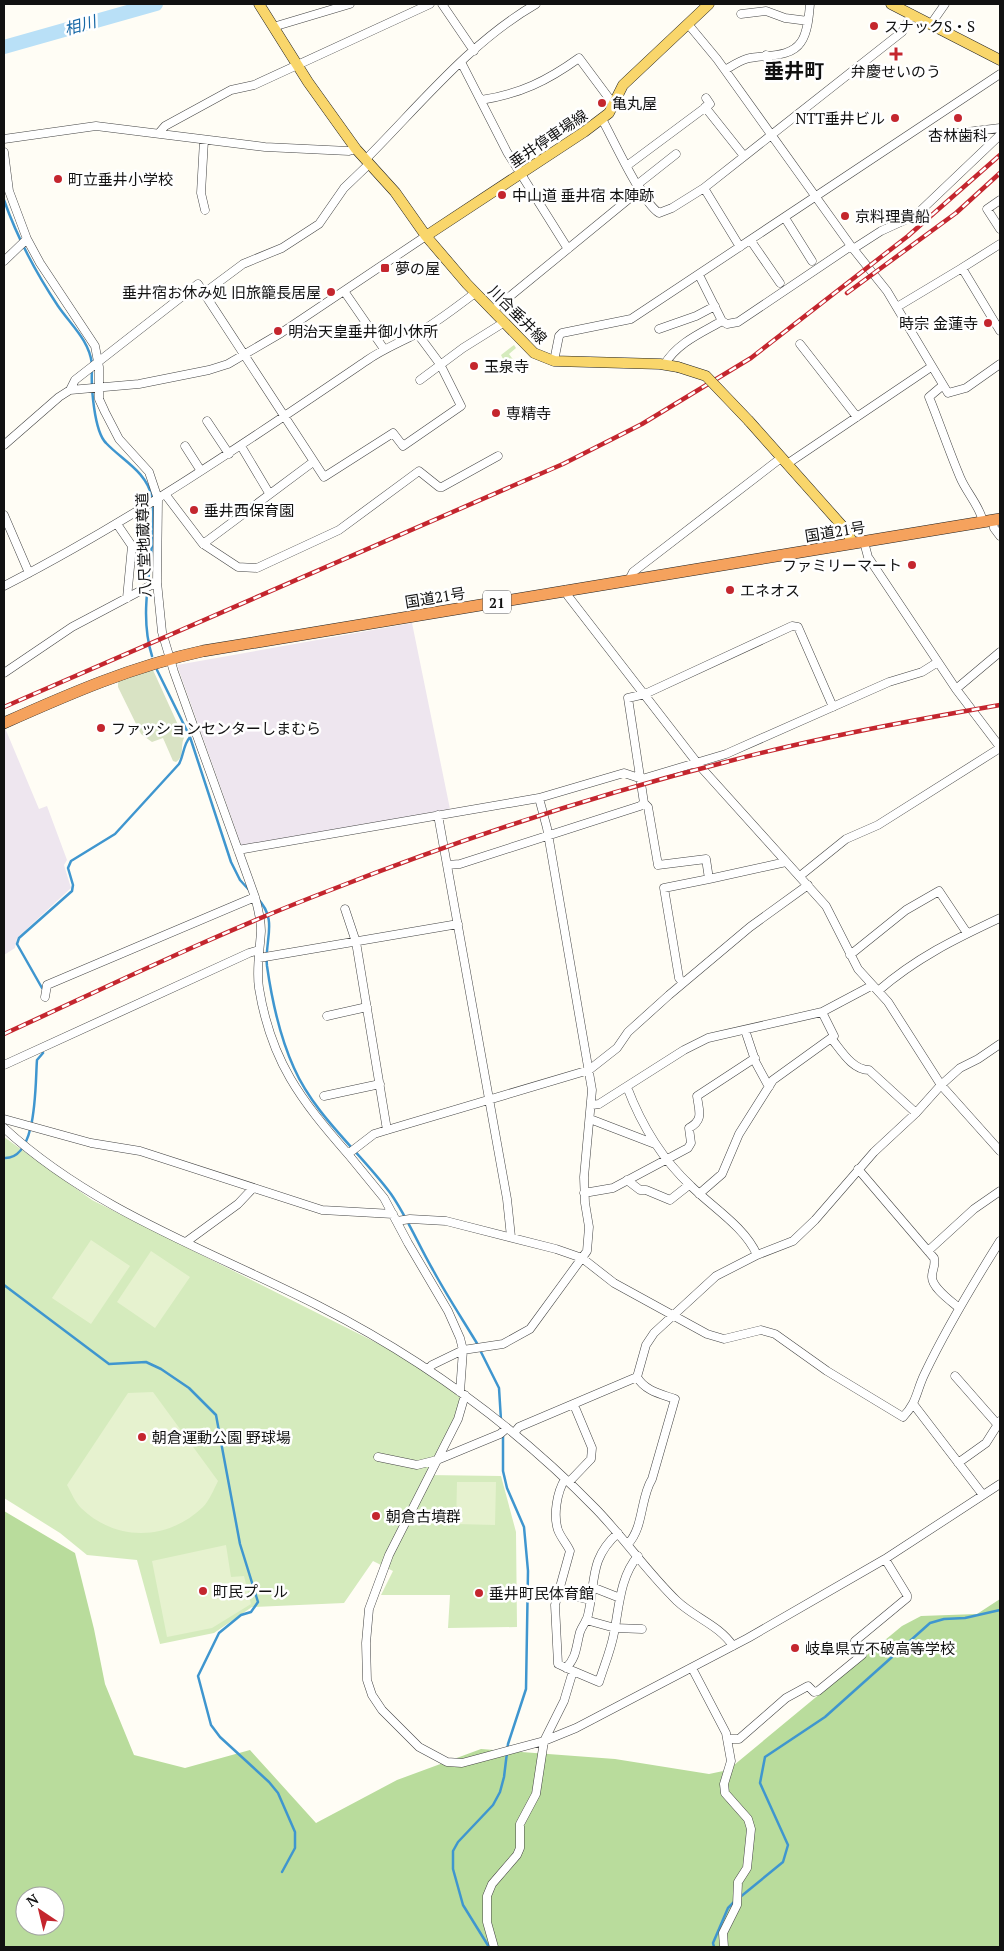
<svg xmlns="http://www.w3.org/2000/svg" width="1004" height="1951" font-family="'PT Serif','Noto Sans JP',serif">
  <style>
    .industrial { fill: #eee6ef }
    .green { fill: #d5ebbd }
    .forest { fill: #b9dc9c; fill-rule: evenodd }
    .cemetery { fill: #d9e3c4 }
    .pitch { fill: #e6f2cf }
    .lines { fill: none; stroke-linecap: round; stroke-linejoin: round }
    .stream { stroke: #3f96cf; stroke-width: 2.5 }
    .river { stroke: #b9e0f7; stroke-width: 14 }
    .minor-casing { stroke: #444; stroke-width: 9 }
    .major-casing { stroke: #222; stroke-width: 11 }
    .highway-casing { stroke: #222; stroke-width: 12 }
    .minor { stroke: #fff; stroke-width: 8 }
    .major { stroke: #f9d66b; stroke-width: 10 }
    .highway { stroke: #f5a25d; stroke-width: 11 }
    .rail-casing { stroke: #c4262e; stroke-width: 4.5 }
    .rail { stroke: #fff; stroke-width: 2.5; stroke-dasharray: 8; stroke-linecap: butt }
    .major-bridge-casing { stroke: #222; stroke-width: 11; stroke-linecap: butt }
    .major-bridge { stroke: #f9d66b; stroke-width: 10 }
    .poi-dot { fill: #c4262e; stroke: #fff; stroke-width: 2 }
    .labels { text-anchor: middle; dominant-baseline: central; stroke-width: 5; stroke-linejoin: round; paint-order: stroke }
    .shield { fill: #fff; stroke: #585858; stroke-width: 1 }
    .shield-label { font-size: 14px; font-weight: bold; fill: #111 }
    .poi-label { font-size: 15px; fill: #111; stroke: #fff; text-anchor: start }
    .street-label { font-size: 15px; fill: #111; stroke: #fff }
    .water-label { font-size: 16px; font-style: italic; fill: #1768a6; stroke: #fff }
    .district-label { font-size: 20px; font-weight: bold; fill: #111; stroke: #fff }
  </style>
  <rect width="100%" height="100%" fill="#fffdf5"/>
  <!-- industrial -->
  <path class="industrial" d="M412,623l38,186 -208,38 -65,-182z
    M5,728l34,81 8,-3 20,54 -3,5 7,23 -54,50 -2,10 -11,7z"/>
  <!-- green -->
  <path class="green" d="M514,345l2,3 -7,6 8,11 -13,9 -8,-10 7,-5 -2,-4z
    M4,1137l88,63 295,148 73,46 1,15 -34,66 74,1 15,56 1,95 -69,1 2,-33h-69l12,-24 -20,-10 -29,42 -92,4 -38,26 -54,11 -23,-84 -50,-5 -27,-22 -56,-35z"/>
  <!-- forest -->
  <path class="forest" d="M4,1511l71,42 19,76 11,55 29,71 51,13 65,-18 66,73 81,-43 84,-31 134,10 94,15 19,-4 174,-144 19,-10 56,-2 23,-15v348h-996zM25,1896h30v30h-30z"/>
  <!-- cemetery -->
  <path class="cemetery" d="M153,670l31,68c-4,8 1,19 -8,24l-3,-1 -10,-23 -11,4 -11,-8 -23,-47v-6z"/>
  <!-- pitch -->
  <path class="pitch" d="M91,1240l39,26 -39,58 -39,-26z
    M151,1251l39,26 -35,51 -38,-26z
    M153,1392l65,89c-4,8 -9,20 -15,26 -35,34 -87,35 -122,1 -6,-6 -10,-16 -14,-23l61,-92z
    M457,1482h39l-1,43 -39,-1z
    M226,1545l5,32 13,-1 7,28 -39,24 -45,9 -15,-76z"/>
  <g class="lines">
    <!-- stream -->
    <path class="stream" d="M4,200c13,37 32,73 54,106 13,19 31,34 34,58
      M92,370c-1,16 2,61 14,73 17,18 40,28 46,54 2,11 1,24 1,34 -2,42 -14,84 -1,125
      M157,670l33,67 41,125 9,18 10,11
      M257,898c22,22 7,42 10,68 5,35 12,69 27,102 21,48 66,84 97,126 16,23 28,52 42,76 14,26 30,50 45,75
      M42,988l-25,-44 2,-6 53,-47 1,-6 -5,-17 3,-7 44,-27 64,-70c5,-9 4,-19 11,-27
      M4,1158c34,2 31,-75 33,-98l6,-7
      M4,1285l105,79 37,-2 15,7 28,19 27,27 24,129 18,58 -7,10 -10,3 -22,18 -21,43 13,49 9,12 49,45 9,11 17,39v16l-13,24
      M480,1350l19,38 2,32
      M739,1898l44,-36 5,-17 -28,-62 5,-26 60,-40 105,-94 14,-4 21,-1 35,-8
      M489,1947l-26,-42 -10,-36v-18l5,-9 35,-37 7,-13 4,-15 4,-33 18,-55 2,-118 -4,-44 -17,-39 -4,-17v-36
      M714,1947l-1,-4 15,-35 6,-6"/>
    <!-- river -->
    <path class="river" d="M4,47l152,-43"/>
    <!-- minor casing -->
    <g class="minor-casing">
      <path id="minor" d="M442,4l32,47
        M741,14l25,-3 19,7 23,3
        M688,24l29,35 134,187 36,45 61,102 18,-5 34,-24
        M931,24l14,-20
        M273,27l77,-23
        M766,55l7,19
        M461,62l46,90 61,97
        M725,70c7,-4 14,-9 21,-11 17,-5 44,0 55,-17 7,-10 8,-27 9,-38
        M481,100c39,-6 66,-19 98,-42l35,47
        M705,107l39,49
        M602,119c12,22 39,82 57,94l13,-5 32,-20 198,-156 10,-18
        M159,133l6,-7 66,-36 23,-5 176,-81
        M950,134l50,-6
        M4,139l92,-13 169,21 84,4 7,-2
        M204,140l-3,53 4,17
        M4,152l5,39 18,48 13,24 55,83 4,21v32l6,13 14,27 30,33 9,27 -1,83 5,50 12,40 81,225c3,11 6,22 6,34 -1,18 -5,39 -2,57 12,74 42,112 89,166l26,-20 13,-4 202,-60 28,-22 11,-16 41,-37 81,-68 58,-42
        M365,160c54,-54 105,-118 171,-156
        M628,165l82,-61 -4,-6
        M638,184l38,-30
        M704,188l36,59
        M1000,200l-13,9 13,20
        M785,218l27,43
        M751,241l29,42
        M853,249l28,-18 35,-16 84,-80
        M4,261l23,-22
        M962,268l38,-24
        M344,291l40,58
        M204,293l39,-29 39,-16 37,-24 25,-36 25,-24
        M897,307l65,-39 38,63
        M492,311l149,-122
        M722,321l5,3 11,-2 113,-76
        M659,329l37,-13 19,-10
        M800,344l57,73
        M554,361l5,-25 3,-3 69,-14 369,-245
        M664,365c13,-22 37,-32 58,-44l-23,-46
        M420,380l43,-32 40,-25
        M942,386l-13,11c11,27 20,54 31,80 6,15 20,29 23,45
        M70,390l5,-10 123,-96 126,193 69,-44 10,13 58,-40 -21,-42 -23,-31
        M207,421l22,33
        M4,445l55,-48 11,-7 69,-6 70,-14 19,-6 53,-31 145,-97
        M185,446l16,25
        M241,446l28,47
        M787,464l144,-97
        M165,494l38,50 35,23 19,1 82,-38 80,-59 20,16h3l56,-31
        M4,515l25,58
        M993,521l1,7 6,8
        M117,524l15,22 -5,52
        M864,542l4,15 88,132 44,58
        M203,544l110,-82
        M629,580l4,-8 148,-114
        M4,586c127,-65 244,-145 362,-225 18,-13 38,-20 57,-31 18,-11 35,-24 52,-37
        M565,590l3,6 130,168 128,142 32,63 30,33 53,83 59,66
        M4,673l68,-46 85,-45
        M956,689l44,-37
        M644,803l4,4 10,58 48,-6 3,20 -45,9 15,90 4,5
        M438,815l69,384 4,38
        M238,850l301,-52 85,-25 18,6 84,-25 163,-72 33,-10 16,-10
        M447,865l13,-1 180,-58 4,-3 -16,-105 17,-4 147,-68 6,1 35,80
        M800,876l46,-37 32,-14 122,-77
        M709,879l77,-17
        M345,909l11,33 31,188
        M850,955l56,-45 33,-19 28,42
        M259,958l199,-34
        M878,991c38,-33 77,-52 122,-73
        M45,997l2,-12 208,-88
        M327,1016l40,-9
        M745,1030l11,33 13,24
        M831,1038c10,12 21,32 38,32l47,43
        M4,1065l245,-112 10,-3
        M627,1087c14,37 35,72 64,99 21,21 54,41 66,69
        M324,1096l56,-12
        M592,1105l7,-1 85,-54 24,-12 114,-26 49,-26
        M4,1119l87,24 49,8 182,59 71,4
        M590,1119l65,25
        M4,1128c90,83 207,123 315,178 102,52 197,121 277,203 28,29 52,64 81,92 18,17 42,24 56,45
        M348,1154l36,44 24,45 40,68 12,27 3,12 -3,42
        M858,1169l76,89c2,8 -2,11 -2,19 0,11 19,24 27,31
        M627,1180l13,10h6l24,10 19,-15
        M584,1193l29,-5 75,-40 3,-5 -2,-15c15,-8 10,-17 8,-32l58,-38
        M699,1194l23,-20 17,-40 34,-54 61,-44 -12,-24
        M397,1221l13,-2 36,2 110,28 26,9 32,25 93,51 17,5 37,-9 14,4 52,37 76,46c15,-16 13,-26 22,-44 22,-46 48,-89 75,-132
        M186,1242l52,-38 15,-16
        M928,1251l46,-42 26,-18
        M428,1369l4,-4 31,-15 40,-6 27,-15 57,-78 2,-24 -4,-24 -1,-26 8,-87 -45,-262 -8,-30
        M955,1376l43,49
        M465,1395l-7,24 -69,136 -20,54 -3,34 1,37 5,15 10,15 37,37 28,15 15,1 82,-22 32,-13 172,-90 137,-79 115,-75
        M914,1405l69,90
        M514,1433l5,-6 118,-50 9,-32 8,-12 62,-57 41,-21 36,-14 22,-21 59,-68 42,-39 25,-28 19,-17 18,-9 22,-15
        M378,1457l39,8 20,-5 63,-26 7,-6
        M958,1463l28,-20 14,-22
        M565,1479c-8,13 -12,36 -7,51 3,8 9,14 12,21l-15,54 3,59 15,7
        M569,1482l22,-23 1,-11 -18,-43
        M628,1544c16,-17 12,-46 24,-65l23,-80c-14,-5 -30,-8 -38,-22
        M592,1587l28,11
        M558,1592l32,8
        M586,1620l29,8 27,1
        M566,1668c11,-11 10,-22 14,-36 2,-6 7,-11 8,-17 8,-34 1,-56 30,-82
        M692,1668l34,65 5,28 -7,23 1,9 23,26 3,10 -4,39 -9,14 -1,23 -14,28 1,14
        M727,1739h12l47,-41 22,-12 6,6 4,-1 44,-36 -7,-14 52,-43v-3l-22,-36
        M494,1947l-7,-25v-26l5,-12 25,-29 3,-7v-24l16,-30 8,-53 20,-40 9,-30 26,11c5,-16 12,-32 15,-49 5,-25 6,-57 24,-77"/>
    </g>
    <!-- major casing -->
    <g class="major-casing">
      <path id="major" d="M259,4l49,78 48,67 39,43 31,44 41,48 67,69 20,8 106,3 18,3
        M891,4l109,56
        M426,236l158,-104 25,-19 14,-28 86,-81
        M749,421l96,108 8,14"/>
    </g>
    <!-- highway casing -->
    <g class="highway-casing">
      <path id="highway" d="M4,723c65,-29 129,-57 199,-72l797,-132"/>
    </g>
    <!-- minor -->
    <use href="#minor" class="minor"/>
    <!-- major -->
    <use href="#major" class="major"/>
    <!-- highway -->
    <use href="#highway" class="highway"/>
    <!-- rail casing -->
    <g class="rail-casing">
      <path id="rail" d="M847,293l109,-80 44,-40
        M4,707l559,-243 79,-40 109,-66 157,-122 92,-81
        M4,1034c107,-49 214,-101 324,-143 130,-51 263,-95 398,-129 90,-24 182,-41 274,-57"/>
    </g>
    <!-- rail -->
    <use href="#rail" class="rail"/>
    <!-- major-bridge casing -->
    <g class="major-bridge-casing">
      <path id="major-bridge" d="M678,367l28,9 43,45"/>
    </g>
    <!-- major-bridge -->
    <use href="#major-bridge" class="major-bridge"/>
  </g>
  <!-- markers -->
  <g class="poi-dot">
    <circle cx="874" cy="26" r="5"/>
    <path d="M893.5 46.5h5v5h5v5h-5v5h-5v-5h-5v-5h5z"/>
    <circle cx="602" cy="103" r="5"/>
    <circle cx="895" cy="118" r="5"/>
    <circle cx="958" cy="118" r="5"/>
    <circle cx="58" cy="179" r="5"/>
    <circle cx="502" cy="195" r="5"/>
    <circle cx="845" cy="216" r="5"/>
    <rect x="380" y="263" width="10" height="10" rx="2.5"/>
    <circle cx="331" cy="292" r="5"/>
    <circle cx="988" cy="323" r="5"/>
    <circle cx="278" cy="331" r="5"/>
    <circle cx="474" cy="366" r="5"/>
    <circle cx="496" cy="413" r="5"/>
    <circle cx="194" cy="510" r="5"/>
    <circle cx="912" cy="565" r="5"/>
    <circle cx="730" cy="590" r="5"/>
    <circle cx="101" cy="728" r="5"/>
    <circle cx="142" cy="1437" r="5"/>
    <circle cx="376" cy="1516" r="5"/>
    <circle cx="203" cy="1591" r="5"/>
    <circle cx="479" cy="1593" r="5"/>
    <circle cx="795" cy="1648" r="5"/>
  </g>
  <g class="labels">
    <!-- shield labels -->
    <rect class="shield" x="483" y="590.5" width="28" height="23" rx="4"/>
    <g class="shield-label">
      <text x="497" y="602">21</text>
    </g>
    <!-- poi labels -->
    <g class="poi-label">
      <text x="884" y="26">スナックS・S</text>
      <text x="896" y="71" text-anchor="middle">弁慶せいのう</text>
      <text x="612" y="103">亀丸屋</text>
      <text x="885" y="118" text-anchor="end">NTT垂井ビル</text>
      <text x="958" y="135" text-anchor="middle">杏林歯科</text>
      <text x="68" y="179">町立垂井小学校</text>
      <text x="512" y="195">中山道 垂井宿 本陣跡</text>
      <text x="855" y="216">京料理貴船</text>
      <text x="395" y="268">夢の屋</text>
      <text x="321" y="292" text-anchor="end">垂井宿お休み処 旧旅籠長居屋</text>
      <text x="978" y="323" text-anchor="end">時宗 金蓮寺</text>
      <text x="288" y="331">明治天皇垂井御小休所</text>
      <text x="484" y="366">玉泉寺</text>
      <text x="506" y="413">専精寺</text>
      <text x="204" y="510">垂井西保育園</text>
      <text x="902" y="565" text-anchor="end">ファミリーマート</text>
      <text x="740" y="590">エネオス</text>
      <text x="111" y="728">ファッションセンターしまむら</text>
      <text x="152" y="1437">朝倉運動公園 野球場</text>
      <text x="386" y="1516">朝倉古墳群</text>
      <text x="213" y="1591">町民プール</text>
      <text x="489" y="1593">垂井町民体育館</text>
      <text x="805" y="1648">岐阜県立不破高等学校</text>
    </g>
    <!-- street labels -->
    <g class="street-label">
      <text transform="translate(548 138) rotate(-34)">垂井停車場線</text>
      <text transform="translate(518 314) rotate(45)">川合垂井線</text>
      <text transform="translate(835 531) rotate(-9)">国道21号</text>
      <text transform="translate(143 545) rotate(-92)">八尺堂地蔵尊道</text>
      <text transform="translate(435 597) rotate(-9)">国道21号</text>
    </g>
    <!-- water labels -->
    <g class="water-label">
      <text transform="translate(80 25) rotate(-16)">相川</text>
    </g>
    <!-- district labels -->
    <g class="district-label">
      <text x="794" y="70">垂井町</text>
    </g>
  </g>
  <!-- border -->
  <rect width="1004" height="1951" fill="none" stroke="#111111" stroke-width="10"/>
  <!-- north arrow -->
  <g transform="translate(40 1911) rotate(325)"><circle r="24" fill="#ffffff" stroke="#a0a0a0"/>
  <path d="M0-4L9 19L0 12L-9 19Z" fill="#c4262e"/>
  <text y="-8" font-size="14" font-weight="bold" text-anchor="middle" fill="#111111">N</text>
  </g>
</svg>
